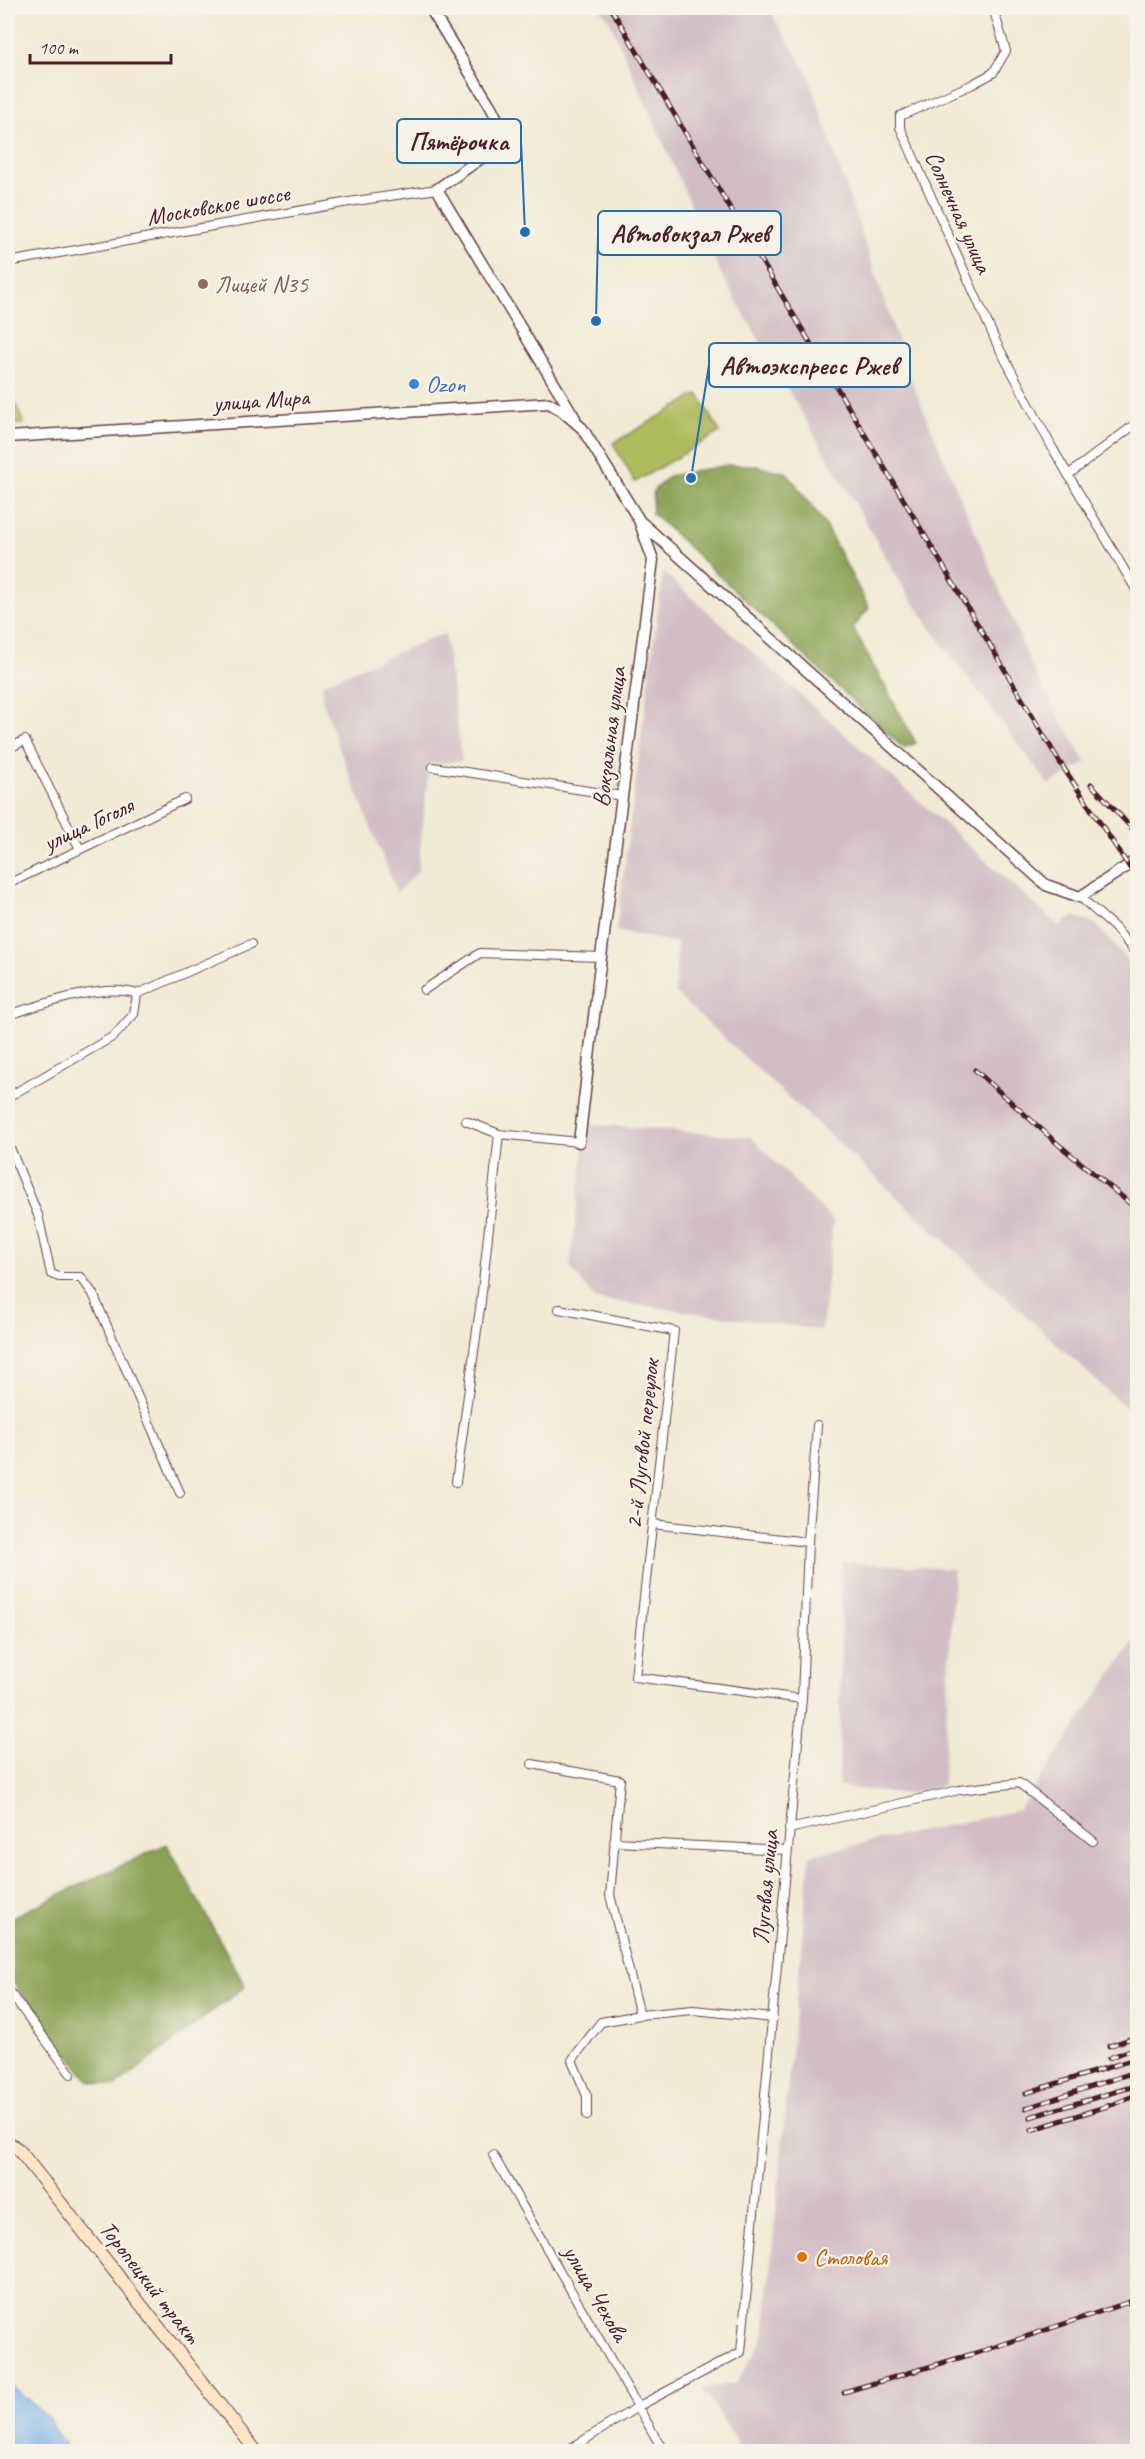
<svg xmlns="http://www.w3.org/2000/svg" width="1145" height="2459" font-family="Caveat,sans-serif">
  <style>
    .industrial { fill: #d2bdc5 }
    .green { fill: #aebb5d; stroke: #7c6d44; stroke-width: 1.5 }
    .forest { fill: #8aa354; stroke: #6a6140; stroke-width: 1.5 }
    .water { fill: #78b2e9; stroke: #61688a; stroke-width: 1.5 }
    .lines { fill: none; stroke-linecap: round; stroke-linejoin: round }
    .minor-casing { stroke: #633d44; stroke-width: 10 }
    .tertiary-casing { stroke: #633d44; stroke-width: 13 }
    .secondary-casing { stroke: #633d44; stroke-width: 14 }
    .minor { stroke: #fff; stroke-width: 8 }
    .tertiary { stroke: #fff; stroke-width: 10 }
    .secondary { stroke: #fee5c5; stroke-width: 12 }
    .rail-casing { stroke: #4a1f2b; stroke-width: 5 }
    .rail { stroke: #f7f3e8; stroke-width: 3; stroke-dasharray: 9; stroke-linecap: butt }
    .education-dot { fill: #8d6e63; stroke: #f7f3e8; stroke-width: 2 }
    .shop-dot { fill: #3f7fe0; stroke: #f7f3e8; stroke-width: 2 }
    .food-dot { fill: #e8710a; stroke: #f7f3e8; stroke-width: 2 }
    .labels { text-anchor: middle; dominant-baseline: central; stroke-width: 4.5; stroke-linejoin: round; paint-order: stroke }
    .street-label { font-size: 24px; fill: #4a1f2b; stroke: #f7f3e8 }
    .education-label { font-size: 24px; fill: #785e54; stroke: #f7f3e8; text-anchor: start }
    .shop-label { font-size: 24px; fill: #366cbe; stroke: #f7f3e8; text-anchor: start }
    .food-label { font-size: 24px; fill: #c56008; stroke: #f7f3e8; text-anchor: start }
    .leader { fill: none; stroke: #1f6fb2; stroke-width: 2 }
    .callout-dot { fill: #1f6fb2; stroke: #f7f3e8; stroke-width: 2 }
    .callout { fill: #f7f3e8; stroke: #1f6fb2; stroke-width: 2 }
    .callout-label { font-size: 26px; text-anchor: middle; font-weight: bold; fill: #4a1f2b }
  </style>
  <rect width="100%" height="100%" fill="#f7f3e8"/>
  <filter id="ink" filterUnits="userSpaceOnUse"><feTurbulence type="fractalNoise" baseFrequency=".0167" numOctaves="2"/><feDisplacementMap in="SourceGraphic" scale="12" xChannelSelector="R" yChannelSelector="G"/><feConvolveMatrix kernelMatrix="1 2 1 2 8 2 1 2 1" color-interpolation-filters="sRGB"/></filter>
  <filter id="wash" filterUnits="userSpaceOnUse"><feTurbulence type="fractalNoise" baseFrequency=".008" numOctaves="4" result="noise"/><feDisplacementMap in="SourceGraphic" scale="24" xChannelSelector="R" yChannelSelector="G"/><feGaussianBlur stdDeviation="1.35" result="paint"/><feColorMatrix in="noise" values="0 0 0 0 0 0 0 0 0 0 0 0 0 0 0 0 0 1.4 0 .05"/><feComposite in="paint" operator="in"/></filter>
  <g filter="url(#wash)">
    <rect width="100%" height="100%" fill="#f2ead5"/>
    <!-- industrial -->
    <path class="industrial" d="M600,8h168l40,66 104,309 128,302 46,77 -37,23 -117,-155 -27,-40 -183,-314 -113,-256z
      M663,572l396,354 15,-10 23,9 40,47v446l-462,-425 2,-50 -61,-12z
      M445,633l17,128 -33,3 -11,107 -21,22 -59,-148 -16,-46 1,-16z
      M587,1124l164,13 82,84 -11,109 -226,-31 -26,-32z
      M842,1562l112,7 -11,216 -36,9 -68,-7z
      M1137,1637v809l-12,6 -387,-1 -2,-12 -34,-50 35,-6 27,-47 46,-481 209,-45z"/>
    <!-- green -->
    <path class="green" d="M8,386l16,38 -16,1z
      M698,394l22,38 -85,50 -22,-39z"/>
    <!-- forest -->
    <path class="forest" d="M728,465h24l35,8 35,47 47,88 -16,20 63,115 -13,5 -251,-235 1,-22 16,-15z
      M167,1844l78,142 -129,100 -27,-5 -81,-105v-57z"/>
    <!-- water -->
    <path class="water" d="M8,2383l40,35 20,33h-60z"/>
  </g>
  <g filter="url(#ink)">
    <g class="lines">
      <!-- minor casing -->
      <g class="minor-casing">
        <path id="minor" d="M993,8l13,43 -13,22 -22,12 -71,31v11l97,217 56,105 85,144
          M8,262l341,-60 88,-13
          M1068,475l70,-53
          M8,749l17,-9 55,109
          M433,767l189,29
          M8,884l177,-85
          M1080,897l34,30 24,28
          M424,990l56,-37 121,4
          M8,1015c33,-10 96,-33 129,-21l114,-50
          M8,1097l106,-61 20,-22 3,-20
          M466,1121l33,13 80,8
          M8,1143l30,72 13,59 8,3h22l12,17 87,199
          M559,1309l115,22 -39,346 167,22
          M456,1482l25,-181 18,-167
          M653,1524l155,18
          M532,1764l88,16 -10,115 30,120 -39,7 -29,38 15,36v20
          M789,1829l170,-39 60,-7 74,58
          M614,1842l174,8
          M8,1990l63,84
          M640,2015l53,-5 80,8
          M493,2155l171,297
          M565,2452l74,-46 102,-54 61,-653 6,-157 9,-117"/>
      </g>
      <!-- tertiary casing -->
      <g class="tertiary-casing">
        <path id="tertiary" d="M430,8l61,99 7,14 3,16 -8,13 -56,39 138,229
          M8,437l541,-34 12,7 21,18 57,92 14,40 -52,397 -22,185
          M642,523l404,362 34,12 58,-38"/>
      </g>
      <!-- secondary casing -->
      <g class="secondary-casing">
        <path id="secondary" d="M8,2142l11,8 238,302"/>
      </g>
      <!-- minor -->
      <use href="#minor" class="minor"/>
      <!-- tertiary -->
      <use href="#tertiary" class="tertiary"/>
      <!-- secondary -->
      <use href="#secondary" class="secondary"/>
      <!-- rail casing -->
      <g class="rail-casing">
        <path id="rail" d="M611,8l448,753 79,119
          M1091,784l47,51
          M975,1070l84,75 79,65
          M1109,2046l29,-10
          M1109,2058l29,-11
          M1026,2093l112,-35
          M1026,2108l112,-37
          M1030,2117l108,-32
          M1031,2130l83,-26 24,-10
          M844,2392l142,-42 152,-51"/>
      </g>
      <!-- rail -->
      <use href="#rail" class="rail"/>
    </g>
  </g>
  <!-- markers -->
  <circle class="education-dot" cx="203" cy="284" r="6"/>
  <circle class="shop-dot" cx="414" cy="384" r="6"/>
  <circle class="food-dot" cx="802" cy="2257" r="6"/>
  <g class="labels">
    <!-- street labels -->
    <g class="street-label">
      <text transform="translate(218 205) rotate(-10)">Московское шоссе</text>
      <text transform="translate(959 212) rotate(66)">Солнечная улица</text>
      <text transform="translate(261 400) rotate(-4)">улица Мира</text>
      <text transform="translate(609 737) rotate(-83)">Вокзальная улица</text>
      <text transform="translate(88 824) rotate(-25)">улица Гоголя</text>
      <text transform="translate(642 1444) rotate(-84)">2-й Луговой переулок</text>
      <text transform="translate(765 1887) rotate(-85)">Луговая улица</text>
      <text transform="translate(150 2282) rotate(52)">Торопецкий тракт</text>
      <text transform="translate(596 2293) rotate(60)">улица Чехова</text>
    </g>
    <!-- education labels -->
    <g class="education-label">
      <text x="215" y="284">Лицей N35</text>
    </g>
    <!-- shop labels -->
    <g class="shop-label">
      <text x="426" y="384">Ozon</text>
    </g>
    <!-- food labels -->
    <g class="food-label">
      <text x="814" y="2257">Столовая</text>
    </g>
  </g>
  <!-- callouts -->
  <path class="leader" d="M525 232L521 141M596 321L598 233M691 478L709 365"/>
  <g class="callout-dot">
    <circle cx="525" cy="232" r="6"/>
    <circle cx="596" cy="321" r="6"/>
    <circle cx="691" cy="478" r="6"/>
  </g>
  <g class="callout">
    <rect x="397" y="119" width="124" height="44" rx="6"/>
    <rect x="598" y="211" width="183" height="44" rx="6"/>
    <rect x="709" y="343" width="201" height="44" rx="6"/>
  </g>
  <g class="callout-label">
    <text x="459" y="150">Пятёрочка</text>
    <text x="690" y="242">Автовокзал Ржев</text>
    <text x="809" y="374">Автоэкспресс Ржев</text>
  </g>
  <!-- margin -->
  <rect width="1145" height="2459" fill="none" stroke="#f7f3e8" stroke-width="30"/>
  <!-- scale -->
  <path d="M30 54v9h141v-9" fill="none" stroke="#4a1f2b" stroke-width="3"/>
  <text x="39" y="54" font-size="18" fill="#4a1f2b" stroke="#f7f3e8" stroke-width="4.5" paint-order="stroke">100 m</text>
</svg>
